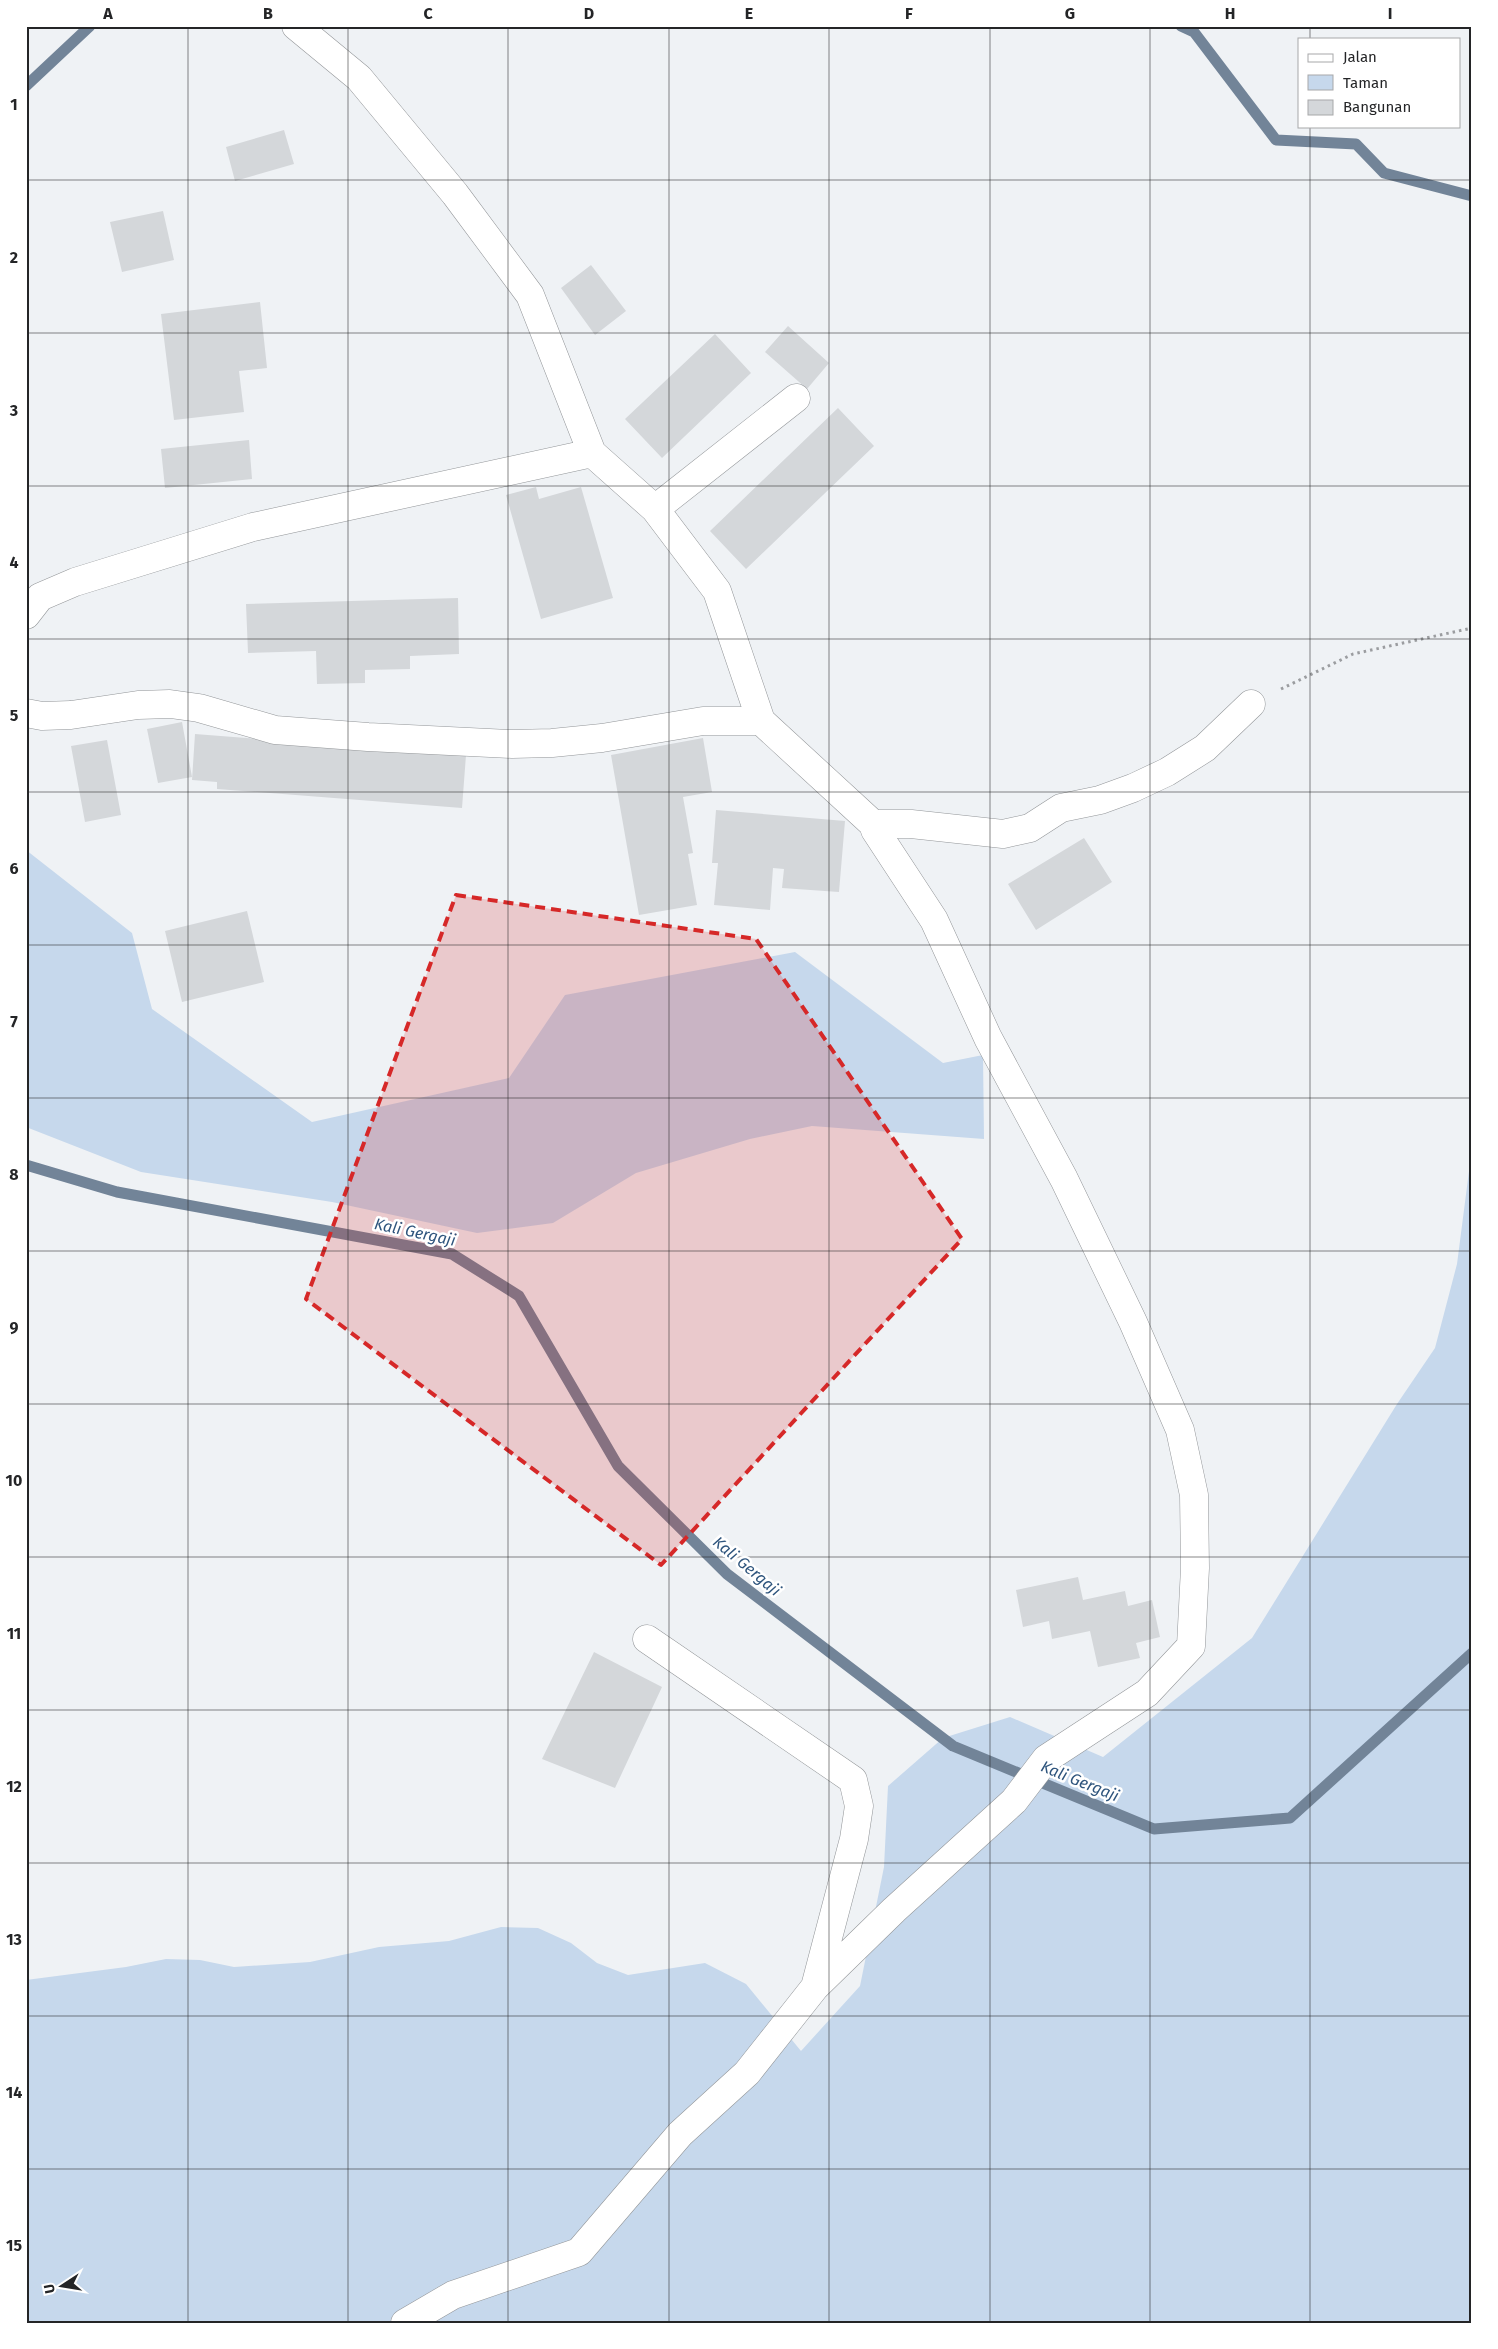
<svg xmlns="http://www.w3.org/2000/svg" width="1498" height="2349" font-family="'Fira Sans',sans-serif">
  <style>
    .green { fill: #c6d8ec }
    .lines { fill: none; stroke-linecap: round; stroke-linejoin: round }
    .stream { stroke: #728498; stroke-width: 11 }
    .building { fill: #d4d7da }
    .minor-casing { stroke: #939699; stroke-width: 29 }
    .path { stroke: #9b9da0; stroke-width: 3; stroke-dasharray: 2.5 4; stroke-linecap: butt }
    .minor { stroke: #fff; stroke-width: 28 }
    .marked { fill: #d62828; fill-opacity: 0.2; stroke: #d62828; stroke-width: 4; stroke-dasharray: 10 6; stroke-linejoin: round }
    .grid { fill: none; stroke: #242527; stroke-width: 1; stroke-opacity: 0.55 }
    .labels { text-anchor: middle; dominant-baseline: central; stroke-width: 5; stroke-linejoin: round; paint-order: stroke }
    .water-label { font-size: 16px; font-style: italic; fill: #2f557d; stroke: #fff }
    .neatline { fill: none; stroke: #242527; stroke-width: 2 }
    .grid-label { font-size: 16px; text-anchor: middle; font-weight: bold; fill: #242527 }
  </style>
  <rect width="100%" height="100%" fill="#eff2f5"/>
  <!-- green -->
  <path class="green" d="M26,850l106,83 20,76 160,113 197,-44 56,-83 230,-43 148,111 40,-8 1,84 -172,-13 -62,13 -114,34 -83,50 -76,10 -145,-31 -191,-30 -115,-45z
    M1472,1148v1175h-1446v-343l100,-13 40,-8 34,1 34,7 76,-5 69,-15 70,-6 52,-14 37,1 33,15 26,20 31,12 77,-12 41,21 55,67 59,-65 24,-119 4,-81 55,-48 67,-21 93,40 149,-119 145,-234 38,-56 22,-84z"/>
  <g class="lines">
    <!-- stream -->
    <path class="stream" d="M1181,26l13,6 82,108 80,4 28,29 88,23
      M26,86l64,-60
      M26,1165l91,27 335,62 67,42 99,170 109,108 226,172 201,83 136,-11 182,-165"/>
  </g>
  <!-- building -->
  <path class="building" d="M284,130l10,34 -59,17 -9,-34z
    M163,211l11,49 -52,12 -12,-50z
    M591,265l35,46 -31,24 -34,-47z
    M260,302l7,66 -28,3 5,41 -70,8 -13,-106z
    M788,326l41,37 -22,26 -42,-37z
    M715,334l36,39 -89,85 -37,-39z
    M838,408l36,38 -128,123 -36,-38z
    M249,440l3,39 -87,9 -4,-39z
    M536,487l3,12 42,-12 32,111 -72,21 -35,-124z
    M458,598l1,56 -49,2v13l-45,1v13l-48,1 -1,-33 -68,2 -2,-49z
    M182,722l10,55 -34,6 -11,-54z
    M195,734l271,21 -4,53 -245,-19v-7l-25,-2z
    M703,738l9,54 -29,5 10,56 -5,1 9,51 -58,10 -28,-160z
    M107,740l14,75 -36,7 -14,-76z
    M716,810l129,11 -6,71 -57,-4 2,-19 -11,-1 -3,42 -56,-5 4,-42h-6z
    M1084,838l28,44 -76,48 -28,-46z
    M247,911l17,71 -82,20 -17,-71z
    M1078,1577l5,23 42,-9 3,15 24,-6 8,37 -24,6 4,15 -42,9 -8,-36 -38,8 -3,-18 -26,6 -7,-37z
    M594,1652l68,35 -47,101 -73,-29z"/>
  <g class="lines">
    <!-- minor casing -->
    <g class="minor-casing">
      <path id="minor" d="M296,26l63,52 96,116 75,101 62,158 63,56 62,82 44,130 112,103 2,6 59,90 54,118 76,141 69,143 47,108 14,65 1,73 -4,78 -44,47 -101,66 -32,42 -120,109 -79,77 -68,86 -67,61 -101,118 -126,43 -48,28
        M655,509l141,-111
        M26,615l14,-18 35,-15 178,-55 339,-74
        M26,713l16,3 29,-1 67,-10 32,-1 29,4 76,22 93,7 144,7 40,-1 50,-5 101,-17h58
        M873,824h38l92,10 27,-6 31,-20 39,-8 33,-12 34,-16 38,-24 46,-44
        M647,1639l206,141 6,26 -5,33 -39,148"/>
    </g>
    <!-- path -->
    <path class="path" d="M1281,689l72,-35 119,-26"/>
    <!-- minor -->
    <use href="#minor" class="minor"/>
  </g>
  <!-- marked area -->
  <path class="marked" d="M456,895l300,44 206,300 -301,326 -355,-266z"/>
  <!-- grid -->
  <path class="grid" d="M188,26v2297M348,26v2297M508,26v2297M669,26v2297M829,26v2297M990,26v2297M1150,26v2297M1310,26v13M1310,126v2197M26,180h1446M26,333h1446M26,486h1446M26,639h1446M26,792h1446M26,945h1446M26,1098h1446M26,1251h1446M26,1404h1446M26,1557h1446M26,1710h1446M26,1863h1446M26,2016h1446M26,2169h1446"/>
  <g class="labels">
    <!-- water labels -->
    <g class="water-label">
      <text transform="translate(415 1232) rotate(12)">Kali Gergaji</text>
      <text transform="translate(747 1566) rotate(40)">Kali Gergaji</text>
      <text transform="translate(1080 1781) rotate(22)">Kali Gergaji</text>
    </g>
  </g>
  <!-- border -->
  <rect width="1498" height="2349" fill="none" stroke="#ffffff" stroke-width="55"/>
  <!-- legend -->
  <rect x="1298" y="38" width="162" height="90" fill="#ffffff" stroke="#a7a8a9"/>
  <rect x="1308" y="54" width="25" height="8" fill="#ffffff" stroke="#a7a8a9"/>
  <text x="1343" y="62" font-size="15" fill="#242527">Jalan</text>
  <rect x="1308" y="75" width="25" height="15" fill="#c6d8ec" stroke="#a7a8a9"/>
  <text x="1343" y="88" font-size="15" fill="#242527">Taman</text>
  <rect x="1308" y="100" width="25" height="15" fill="#d4d7da" stroke="#a7a8a9"/>
  <text x="1343" y="112" font-size="15" fill="#242527">Bangunan</text>
  <!-- north arrow -->
  <g transform="translate(62 2286) rotate(258)" stroke="#ffffff" stroke-width="4" paint-order="stroke">
  <path d="M0-4L9 19L0 12L-9 19Z" fill="#242527"/>
  <text y="-8" font-size="14" font-weight="bold" text-anchor="middle" fill="#242527">U</text>
  </g>
  <rect x="28" y="28" width="1442" height="2294" class="neatline"/>
  <g class="grid-label">
    <text x="108" y="19">A</text>
    <text x="268" y="19">B</text>
    <text x="428" y="19">C</text>
    <text x="589" y="19">D</text>
    <text x="749" y="19">E</text>
    <text x="909" y="19">F</text>
    <text x="1070" y="19">G</text>
    <text x="1230" y="19">H</text>
    <text x="1390" y="19">I</text>
    <text x="14" y="110">1</text>
    <text x="14" y="263">2</text>
    <text x="14" y="416">3</text>
    <text x="14" y="568">4</text>
    <text x="14" y="721">5</text>
    <text x="14" y="874">6</text>
    <text x="14" y="1027">7</text>
    <text x="14" y="1180">8</text>
    <text x="14" y="1333">9</text>
    <text x="14" y="1486">10</text>
    <text x="14" y="1639">11</text>
    <text x="14" y="1792">12</text>
    <text x="14" y="1945">13</text>
    <text x="14" y="2098">14</text>
    <text x="14" y="2251">15</text>
  </g>
</svg>
